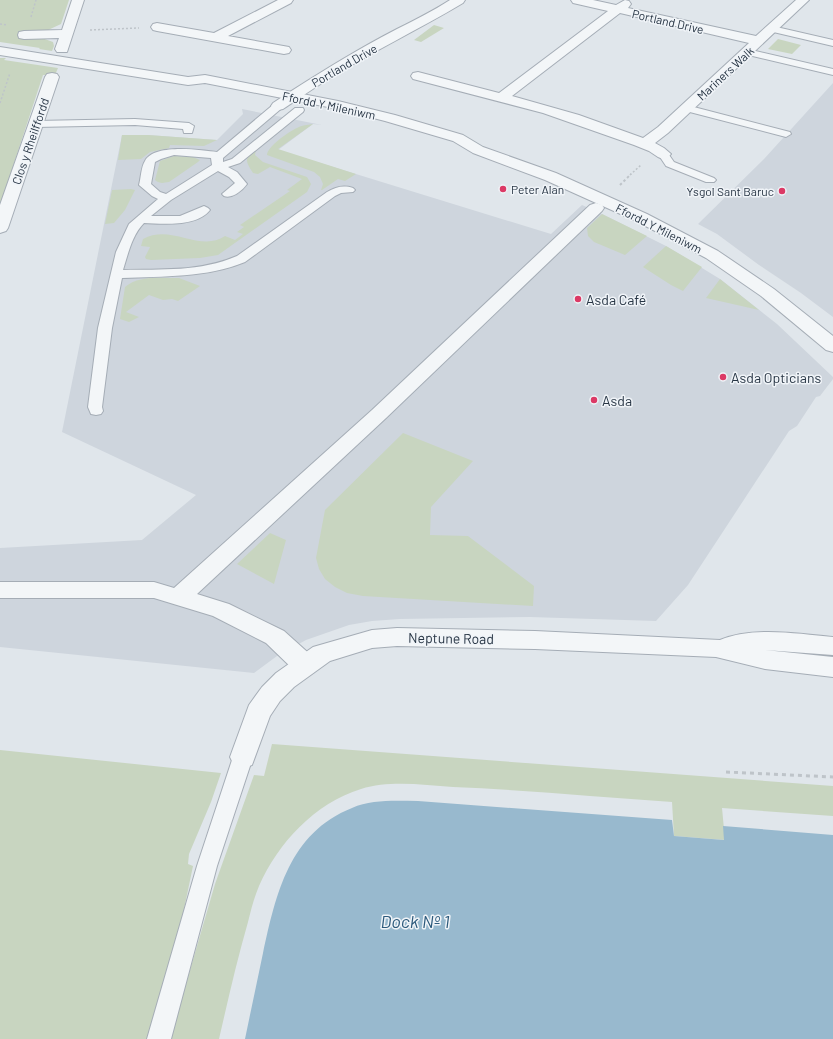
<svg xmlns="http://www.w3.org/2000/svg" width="833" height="1039" font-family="Barlow,sans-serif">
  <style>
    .built { fill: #ced5dd }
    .green { fill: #c8d5c0 }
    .water { fill: #98b9ce }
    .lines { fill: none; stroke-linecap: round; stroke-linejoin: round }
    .service-casing { stroke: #a5adb6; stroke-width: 2 }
    .pedestrian-casing { stroke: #a5adb6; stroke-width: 2 }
    .minor-casing { stroke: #a5adb6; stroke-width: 2 }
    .tertiary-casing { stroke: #a5adb6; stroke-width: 2 }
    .path-far2 { stroke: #bec4c9; stroke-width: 1.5; stroke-dasharray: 2 2; stroke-linecap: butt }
    .path-far1 { stroke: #bec4c9; stroke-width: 2; stroke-dasharray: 2.5 2.5; stroke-linecap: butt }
    .path { stroke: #bec4c9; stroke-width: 3; stroke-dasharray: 4 4; stroke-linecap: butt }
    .service { fill: #f3f6f8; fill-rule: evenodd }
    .pedestrian { fill: #f3f6f8; fill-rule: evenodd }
    .minor { fill: #f3f6f8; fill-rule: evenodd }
    .tertiary { fill: #f3f6f8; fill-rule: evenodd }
    .poi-dot { fill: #dc3965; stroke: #f0f4f8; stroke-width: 1.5 }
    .labels { text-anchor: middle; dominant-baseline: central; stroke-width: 3; stroke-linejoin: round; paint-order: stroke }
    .far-street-label { font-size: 12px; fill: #273544; stroke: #f0f4f8 }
    .far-poi-label { font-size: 12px; fill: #273544; stroke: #f0f4f8; text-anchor: start }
    .poi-label { font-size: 14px; fill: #273544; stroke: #f0f4f8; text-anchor: start }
    .street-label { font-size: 14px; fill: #273544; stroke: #f0f4f8 }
    .near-water-label { font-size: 18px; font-style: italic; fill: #2d5a7c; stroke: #f0f4f8 }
  </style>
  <rect width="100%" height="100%" fill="#e0e6eb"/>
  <!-- built -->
  <path class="built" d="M833,83v234l-32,-24 -42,-28 -42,-31 -19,-10 66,-65z
    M242,109l80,16 -9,-1 -35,26 273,84 31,-29 20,9 64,32 54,33 57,45 56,53v2l-13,17 -4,1 -19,29 -8,5 -101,154 -32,36 -126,-4 -130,2 -28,2 -23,4 -43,15 -29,16 -23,17 -254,-26v-99l142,-8 54,-45 -134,-63 60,-297h26l69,5 26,-26z"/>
  <!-- green -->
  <path class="green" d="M0,0h69l-8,24 -15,7 -4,7 11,4 1,4 -2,5 -13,-2 1,-1 -40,-6z
    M434,25l10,3 -23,14 -7,-2z
    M778,39l23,6 -9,9 -24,-5z
    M0,58h6l-2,2 54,8 -3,7h-12l-43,131z
    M313,124l-35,25 78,25 -11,7 -7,-2 -16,11h-1l2,-6 -3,-7 -6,-5 -47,-17c0,-8 21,-23 30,-27 5,-3 10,-3 16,-4z
    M122,135h26l69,5 -13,6 -34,-1 -1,3 -19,4 -9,7 -23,1z
    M256,150l-1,5 8,7 44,15 4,7 -4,8 -89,63 -18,3 -49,2 -5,-1 -1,-2 5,-10 -9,-1 2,-7c28,-16 57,14 82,-3l10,4 8,-6 -6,-2 7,-5 -4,-2 50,-34 -3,-1 15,-11 -32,-12 -12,7 -5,-1c-8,-13 -9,-14 3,-23z
    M174,156l19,1 7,3 -2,2 -29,20c-6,1 -9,2 -14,-2l5,-19z
    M131,189l4,1 -10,20 -11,13 -9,1 7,-34z
    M602,214l45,22 -22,19 -31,-13 -6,-6 -1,-8z
    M666,246l36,21 -19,24 -12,-6 -28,-18z
    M179,278l21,8 -22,15 -6,-2 -9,1 -14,-5 -23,17 13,5 -10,5 -9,-3 5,-32c13,-12 37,-9 54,-9z
    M720,279l39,31 -53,-12z
    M403,433l70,28 -42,46 -1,28 38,1 66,50 -1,20 -170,-10 -16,-3 -12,-6 -10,-8 -6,-10 -3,-11 9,-48z
    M270,533l16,7 -12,44 -37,-20z
    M272,744l561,42v30l-111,-8 3,32 -51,-4 -2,-34c-73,-5 -146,-12 -219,-15 -30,-2 -63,-7 -92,2 -46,14 -83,54 -102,97 -5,12 -8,24 -11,36 -11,38 -20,78 -29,117h-49l45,-155 39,-109 10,1z
    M0,750l221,23 -10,29 -22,52 -1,10 5,2 -10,48 -36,125h-147z"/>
  <!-- water -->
  <path class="water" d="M418,801l254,19 2,16 50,4 -1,-14 110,9v204h-588c6,-29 12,-57 18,-86 13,-59 26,-120 89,-145 20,-9 44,-7 66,-7z"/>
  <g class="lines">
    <!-- service casing -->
    <g class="service-casing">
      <path id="service" d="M772,26l61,14v6l-64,-15 -2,-2z
        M747,49l86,20v6l-89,-21 -2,-2z
        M278,103l4,1 1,2 -1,2 -59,50v4l9,-3 63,-51h8l1,2 -1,2 -63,51 -12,4 9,5 10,12c-5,7 -15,15 -23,12l-2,-2 13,-11 -6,-6 -11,-6 -47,29 -20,16h29l24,-10 4,2 2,2c-13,17 -47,14 -66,13 -12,12 -16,31 -21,47 39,-1 77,2 114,-14l90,-64c9,-5 16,-7 26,-4l2,2 -2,2 -12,1 -6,3 -90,66c-39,16 -81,14 -123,16l-10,50 -10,79 1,4 -2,3 -5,1 -5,-1 -3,-7 10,-79 18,-76 13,-28 29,-25 -6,-3 -13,-11c2,-7 2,-18 6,-24 9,-18 56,-11 72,-9l57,-48zM174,155l37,3 1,7 -46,29 -6,-2 -9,-8 4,-22 6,-3z
        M686,105l104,27 1,2 -5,3 -104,-27 -1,-2 1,-2z
        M135,119l54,4 5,3 -2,7h-8l-1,-4 -48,-4 -99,2 -5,-3 5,-3z
        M663,151l4,1 7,10 40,16 2,2 -2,2h-8l-40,-16 -8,-12z
        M243,749l7,2 3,6 -36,109 -46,173h-24l50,-173 36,-109 3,-6z"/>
    </g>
    <!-- pedestrian casing -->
    <g class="pedestrian-casing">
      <path id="pedestrian" d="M596,203l6,2 2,3 -2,3 -216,207 -189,176 32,10 55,27 30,27 3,7 -3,7 -9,2 -9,-2 -30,-29 -53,-27 -59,-18h-154v-16h154l20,6 198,-178 218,-205z"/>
    </g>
    <!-- minor casing -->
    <g class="minor-casing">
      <path id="minor" d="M72,0h12l-17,52h-10l-2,-3 4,-11 -35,1 -5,-1 -1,-3 1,-3 5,-1 38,-1z
        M278,0h15l-2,3 -63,33 61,11 2,3 -2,3 -5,1 -127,-23 -4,-1 -2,-3 2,-3 4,-1 57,10z
        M450,0h15l-2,3c-45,27 -92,49 -136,77 -15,9 -29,19 -44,29l-5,1 -5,-1 -2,-3 2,-3c40,-26 81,-52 124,-74 18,-9 36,-18 53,-29z
        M571,0h22l23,5 9,-5 4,1 2,3 -3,4 128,28 40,-36h13l-141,133 -13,10 9,5 7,6 -3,3 -5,2 -5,-2 -9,-6 -15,-6 -91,-32 -130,-34 -2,-3 2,-3 5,-1 81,21 109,-82 -35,-8zM620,13l129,30 -91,84 -15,11 -64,-23 -67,-19z
        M52,73l5,1 2,3 -51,151 -2,3 -6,2v-28l45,-128 2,-3z
        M397,628l138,3 185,9c34,-14 78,-6 113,-3v18l-68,-5 68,7v20l-68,-8 -49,-12 -181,-8 -138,-3 -25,2 -42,13 -36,26 -14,14 -10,15 -18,49 -9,3 -9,-3 -4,-8 19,-52 13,-18 14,-14 37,-26 59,-17z"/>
    </g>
    <!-- tertiary casing -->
    <g class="tertiary-casing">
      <path id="tertiary" d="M0,47l188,30 17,-2 133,26 57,14 68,20 20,12 73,26 91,41 71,37 56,38 59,47v16l-7,-2 -65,-54 -55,-38 -70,-37 -91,-41 -72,-27 -20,-12 -68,-20 -47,-12 -133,-26 -17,2 -188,-30z"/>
    </g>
    <!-- path-far2 -->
    <path class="path-far2" d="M31,17l5,-17
      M0,24l7,1
      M90,30l49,-2
      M0,103l10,-30
      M630,175l11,-10"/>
    <!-- path-far1 -->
    <path class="path-far1" d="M620,185l11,-11"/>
    <!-- path -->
    <path class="path" d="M726,772l107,5"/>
    <!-- service -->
    <use href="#service" class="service"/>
    <!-- pedestrian -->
    <use href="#pedestrian" class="pedestrian"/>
    <!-- minor -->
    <use href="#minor" class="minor"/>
    <!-- tertiary -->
    <use href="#tertiary" class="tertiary"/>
  </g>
  <!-- markers -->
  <g class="poi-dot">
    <circle cx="503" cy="189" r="4"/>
    <circle cx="782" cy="191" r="4"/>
    <circle cx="578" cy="299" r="4"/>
    <circle cx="723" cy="377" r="4"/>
    <circle cx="594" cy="400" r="4"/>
  </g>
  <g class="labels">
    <!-- far-street labels -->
    <g class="far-street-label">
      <text transform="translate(668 21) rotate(13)">Portland Drive</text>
      <text transform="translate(344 65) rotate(-30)">Portland Drive</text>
      <text transform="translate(725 73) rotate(-43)">Mariners Walk</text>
      <text transform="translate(329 105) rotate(12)">Ffordd Y Mileniwm</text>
      <text transform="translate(30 141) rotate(-71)">Clos y Rheilffordd</text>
      <text transform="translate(659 228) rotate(27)">Ffordd Y Mileniwm</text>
    </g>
    <!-- far-poi labels -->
    <g class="far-poi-label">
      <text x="511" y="189">Peter Alan</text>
      <text x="774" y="191" text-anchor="end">Ysgol Sant Baruc</text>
    </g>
    <!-- poi labels -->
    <g class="poi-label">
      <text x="586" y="299">Asda Café</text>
      <text x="731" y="377">Asda Opticians</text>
      <text x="602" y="400">Asda</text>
    </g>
    <!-- street labels -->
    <g class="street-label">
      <text transform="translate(451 638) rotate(1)">Neptune Road</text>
    </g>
    <!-- near-water labels -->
    <g class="near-water-label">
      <text x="415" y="921">Dock Nº 1</text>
    </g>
  </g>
</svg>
